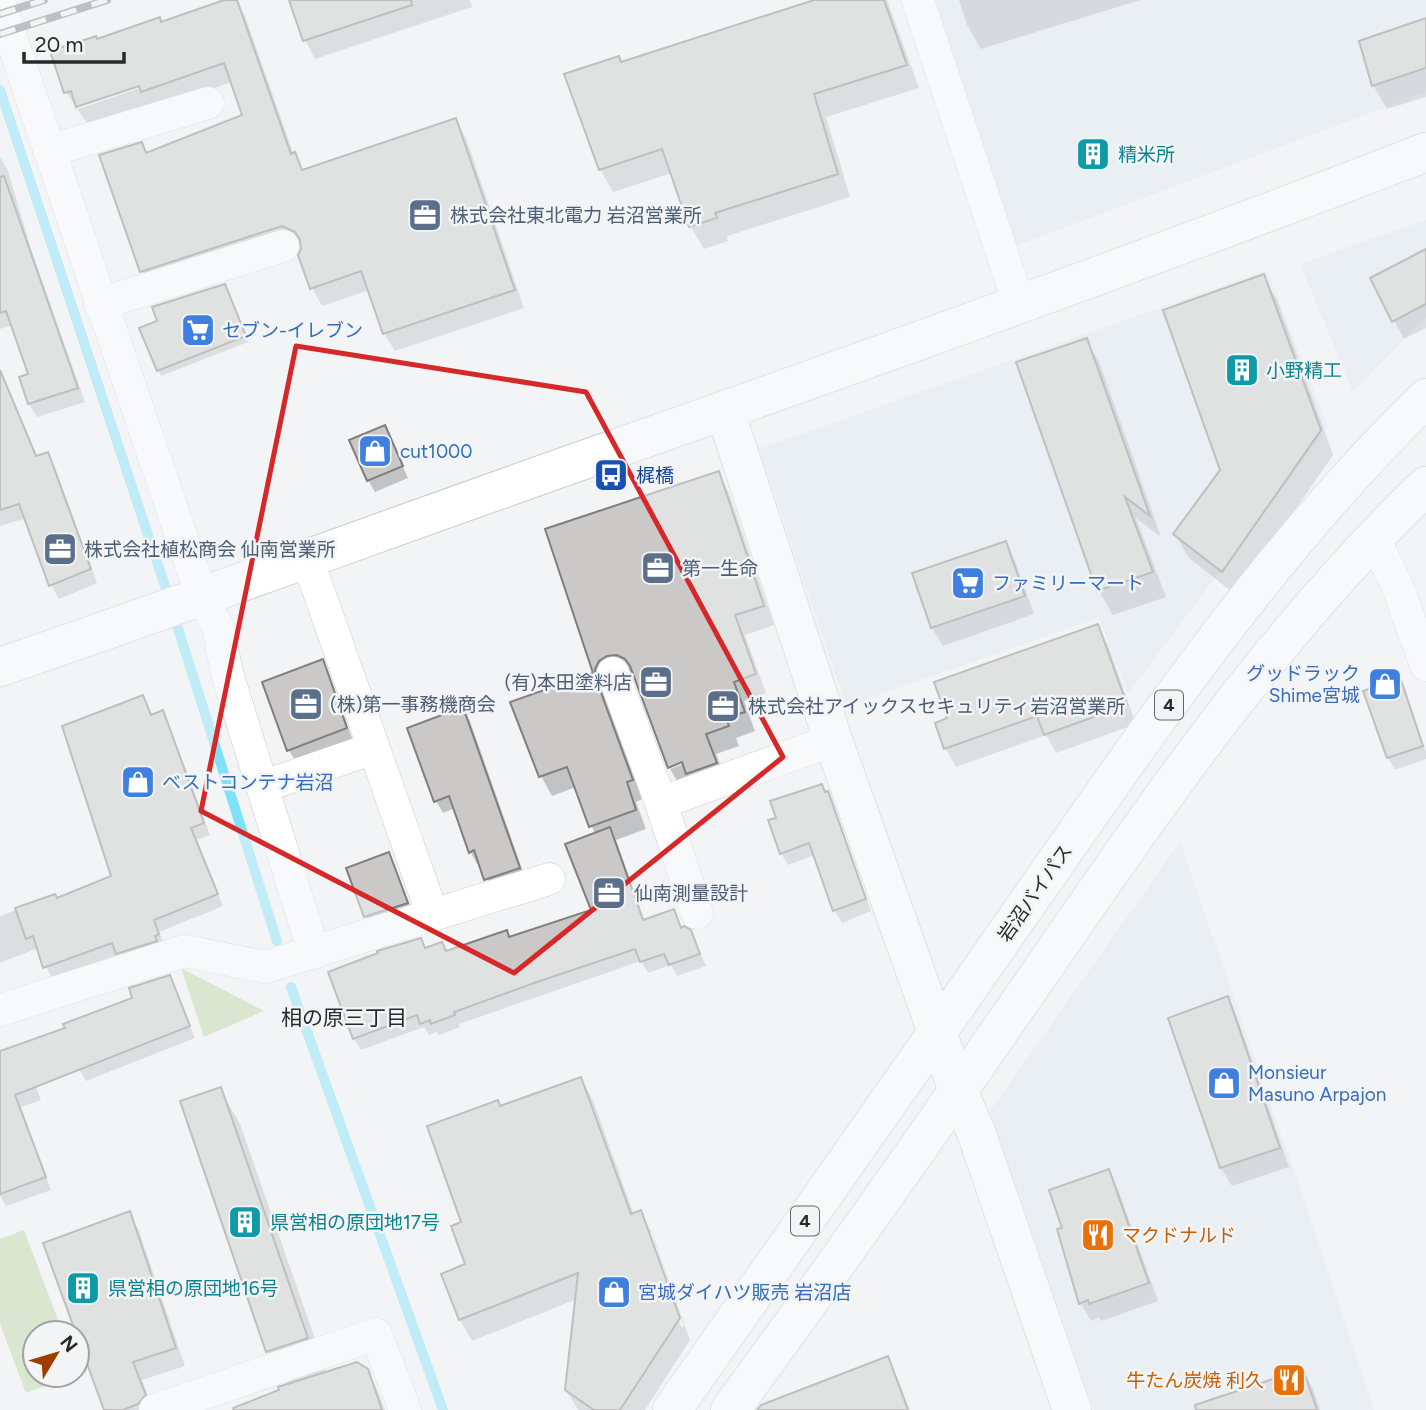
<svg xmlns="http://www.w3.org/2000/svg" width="1426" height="1410" font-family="Figtree,'Noto Sans JP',sans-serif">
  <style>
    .built { fill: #e1e8f0 }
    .green { fill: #bcd4a0 }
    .shadow { fill: #0003; fill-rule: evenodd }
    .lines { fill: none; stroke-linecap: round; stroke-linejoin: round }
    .stream { stroke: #80e2f8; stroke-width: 10 }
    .building { fill: #cac9c7; stroke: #817f7e; stroke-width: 2 }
    .minor-casing { stroke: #caccce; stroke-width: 33 }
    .tertiary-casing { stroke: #caccce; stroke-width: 40 }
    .trunk-casing { stroke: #caccce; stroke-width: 40 }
    .minor { stroke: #fff; stroke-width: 32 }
    .tertiary { stroke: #fff; stroke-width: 38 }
    .trunk { stroke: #fff; stroke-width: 38 }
    .rail-casing { stroke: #808182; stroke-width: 8 }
    .rail { stroke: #f2f4f5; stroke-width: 5; stroke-dasharray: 16; stroke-linecap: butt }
    .marked { fill: none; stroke: #d62828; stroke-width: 5; stroke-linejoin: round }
    .labels { text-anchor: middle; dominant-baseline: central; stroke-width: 5; stroke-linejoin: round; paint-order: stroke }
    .shield { fill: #f2f4f5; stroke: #656667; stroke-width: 2 }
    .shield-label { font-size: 18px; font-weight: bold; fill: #28292a }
    .culture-label { font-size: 19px; fill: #0d838f; stroke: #f2f4f5; text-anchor: start }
    .service-label { font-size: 19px; fill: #4e5e75; stroke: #f2f4f5; text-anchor: start }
    .shop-label { font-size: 19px; fill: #366cbe; stroke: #f2f4f5; text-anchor: start }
    .transit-label { font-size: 19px; fill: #164399; stroke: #f2f4f5; text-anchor: start }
    .street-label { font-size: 19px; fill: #28292a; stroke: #f2f4f5 }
    .food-label { font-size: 19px; fill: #c56008; stroke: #f2f4f5; text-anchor: start }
    .neighbourhood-label { font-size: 21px; fill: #28292a; stroke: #f2f4f5 }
  </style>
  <rect width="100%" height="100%" fill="#f2f4f5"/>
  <!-- built -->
  <path class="built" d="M931,0h495v92l-413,155z
    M1426,220v97l-73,75 -53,-128z
    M1267,270l61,157 -200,267 -29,-76 -253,88 -87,-257z
    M1180,842l113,326 81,242h-280l-104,-299z"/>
  <!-- green -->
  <path class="green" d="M181,968l83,43 -60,26z
    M24,1230l39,103h-28v42h39l-48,18 -26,-69v-85z"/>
  <!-- shadow -->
  <path class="shadow" d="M229,0h7l9,16 49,139 10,16 152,-51 10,18 58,170 -129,43 -11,-18 -15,-43 -47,16 -10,-18 -12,-33 3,-7 -10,-4 -141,45 -10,-18 -1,-127 6,11 98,-39 -13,-34 -79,27 -3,-5 -62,21 -22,-33 31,-51 64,-18zM147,81l1,4 -70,24v-4z
    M291,0h179l2,7 -157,52 -10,-19z
    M820,0h67l32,88 -93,29 24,80 -123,39 1,5 -24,8 -13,-22 -19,-54 -59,19 -13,-23z
    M959,0h181l-159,49 -14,-24z
    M1426,19v78l-39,12 -14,-24z
    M0,157l8,14 23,78 54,153 -48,15 -8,-13 -8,-26 10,-3 -18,-50 -13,4z
    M1426,251v77l-22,11 -32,-60z
    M1263,276l14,24 56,155 -97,140 -47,-37 -14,-24 47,-63z
    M228,291l20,51 -87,34 -19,-47z
    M1086,340l14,24 61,173 -25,-19 30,79 -53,18 -14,-24 -80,-228z
    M11,398l26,59 10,-3 8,13 42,116 -38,16 -8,-14 -25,-67 -26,8v-124z
    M385,427l23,51 -33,14 -7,-12z
    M718,473l11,20 45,132 -29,10 21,58 -22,8 11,30 -19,7 3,8 -23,8 11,28 -47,4 -10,-17 21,-8 -1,-3 -20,7v3l-34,-91 -7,-3 -24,15 1,11 36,99 -6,3 10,27 -30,11 29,81 28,-10 9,18 8,2 16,35 -29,10 -6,-11 -23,8 -7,-12 -182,63 1,3 -21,8 -2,-3 -8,3 -5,-8 -63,23 -7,-11 -24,-66 95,-24 22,4 63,-14 83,-28 2,-77 -19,-47 -24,9 -11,-20 -29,-73 84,-29 -49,-144z
    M1005,543l10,18 19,53 -91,32 -11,-18 -18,-54z
    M1097,626l11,19 28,79 -80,29 -10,-18 -90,32 -10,-18 -9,-25 12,-5z
    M322,661l7,12 24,68 -57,21 -7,-12z
    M1399,679l7,12 20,61v7l-31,11 -7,-12z
    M142,697l10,19 10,-4 7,12 41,111 -14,5 27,66 -64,26 6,14 -41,19 -6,-10 -66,24 -14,-31 -38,15v-47l54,-20 2,4 57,-23z
    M463,709l7,12 56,159 -33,11 -13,-29 -3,2 -6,-11 -16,-45 -12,5 -7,-12z
    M827,793l7,12 37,106 -29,12 -7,-12 -20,-56 -27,10 -7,-12 -3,-34z
    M389,854l6,12 19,50 -41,12 -7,-12z
    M169,977l26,61 -109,43 -7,-12 56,-70z
    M1227,999l10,18 52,150 -57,19 -11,-18z
    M0,1052l25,6 16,42 -20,7 30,83 -45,16 -6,-11z
    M581,1079l12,21 41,115 6,-3 12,21 38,107 -45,70h-67l-12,-20 11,-91 -105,42 -12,-21 -17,-45 24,-10 -4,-42 37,-116zM647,1232h4l33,94 -3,1z
    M220,1089l20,35 87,249 39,-3 11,19 8,21h-153l50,-19 6,-5 -20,-34 -86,-250z
    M1108,1171l10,18 40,112 -57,20 -2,-4 -8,4 -10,-18 -17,-74z
    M129,1213l10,18 46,135 -43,14 11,30h-47z
    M887,1359l10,18 13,33h-110z
    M1302,1371l11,18 7,21h-74z"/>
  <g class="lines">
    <!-- stream -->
    <path class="stream" d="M0,90l170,511
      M174,616l103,325
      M291,987l152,423"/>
  </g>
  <!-- building -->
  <path class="building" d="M224,0h13l54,154 4,-2 7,18 154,-52 59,172 -132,44 -22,-63 -51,18 -12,-34 3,-6 -1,-9 -5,-8 -13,-6 -142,46 -41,-117 43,-13 4,11 96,-38 -18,-52 -83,29 -2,-6 -63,21 -5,-16 -7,2 -14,-42 46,-15 1,3 63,-22 1,5z
    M289,0h122l1,5 -109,36z
    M814,0h70l23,65 -93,29 24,80 -123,39 2,5 -28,9 -27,-78 -63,21 -35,-96 55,-18 2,6z
    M1426,18v50l-54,18 -13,-45z
    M4,176l74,212 -50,16 -9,-27 9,-3 -22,-63 -6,2v-136z
    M1426,249v55l-34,18 -22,-44z
    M1264,274l57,156 -99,142 -49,-38 47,-64 -57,-160z
    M225,284l21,52 -89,35 -18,-43 18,-7 -5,-14z
    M1087,338l63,178 -25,-19 28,75 -56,19 -81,-229z
    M0,370l36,86 12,-4 43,117 -42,17 -30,-82 -19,6z
    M385,425l18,41 -36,15 -18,-41z
    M719,471l45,135 -29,9 21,59 -22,8 11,30 -19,6 3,8 -23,8 11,29 -31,11 -4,-12 -14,6 -38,-102 -5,-7 -8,-4 -10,1 -8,5 -4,8 1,10 37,101 -6,2 9,28 -47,17 -22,-60 -28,10 -29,-75 83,-29 -48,-144z
    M1006,541l19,55 -94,32 -19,-55z
    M1098,624l29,81 -83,30 -7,-19 -93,33 -9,-26 12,-5 -13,-36z
    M323,659l24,69 -60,23 -25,-69z
    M1400,677l23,69 -36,12 -24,-67z
    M143,695l8,20 12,-5 41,113 -13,5 27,66 -64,26 5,14 -4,2 2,5 -41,13 -4,-11 -69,25 -10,-32 -7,3 -11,-31 40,-14 2,4 54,-22 -49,-150z
    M463,707l57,161 -36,12 -10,-30 -5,3 -20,-57 -15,6 -27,-74z
    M822,784l3,8 3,-1 38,108 -33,12 -24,-68 -29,11 -12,-34 8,-2 -6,-17z
    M610,827l33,93 31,-11 7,19 3,-2 7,4 9,24 -31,11 -5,-11 -24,8 -5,-13 -98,33 -83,30 1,3 -24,9 -1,-4 -10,4 -3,-9 -64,24 -25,-67 50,-19 -1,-2 44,-13 4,10 17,-6 4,9 61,-21 2,7 82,-27 -26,-66z
    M389,852l19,51 -44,14 -18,-49z
    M170,975l20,51 -175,69 31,82 -46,17v-143l65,-23 -2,-4 69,-26 -3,-10z
    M1228,996l52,152 -60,20 -52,-150z
    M581,1077l50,137 10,-4 39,108 -60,92h-26l-29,-20 13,-117 -119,47 -18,-46 24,-10 -14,-38 10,-4 -34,-96 71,-26 2,6z
    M221,1087l87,251 -42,14 -86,-251z
    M1109,1169l40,114 -60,21 -1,-4 -9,4 -22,-75 5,-1 -13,-38z
    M130,1211l46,137 -43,14 13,33 -8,9 -15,6h-19l-61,-167z
    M888,1356l20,54h-151l4,-5z
    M357,1362l11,7 14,41h-148l-1,-2 46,-18 -1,-3z
    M1303,1369l14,41h-121l-1,-5z"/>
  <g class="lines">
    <!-- minor casing -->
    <g class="minor-casing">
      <path id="minor" d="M918,0l101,304
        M0,5l202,592 16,30 9,46 87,280
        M49,151l159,-48
        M100,304l183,-58
        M1373,536l23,47 30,82
        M307,558l126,358
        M613,673l48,130 36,110
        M262,787l112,-39
        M661,803l172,-63
        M0,1010l185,-59 80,16 284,-88
        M155,1410l221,-76 29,76"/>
    </g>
    <!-- tertiary casing -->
    <g class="tertiary-casing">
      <path id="tertiary" d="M725,411l108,329 125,351 18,41 96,278
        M0,667c216,-74 431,-154 646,-229 261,-92 522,-186 780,-286"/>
    </g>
    <!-- trunk casing -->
    <g class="trunk-casing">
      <path id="trunk" d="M672,1410c116,-166 234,-332 350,-499 124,-178 248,-361 404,-513
        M730,1410c104,-141 204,-284 303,-427 120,-174 240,-350 393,-497"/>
    </g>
    <!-- minor -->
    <use href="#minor" class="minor"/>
    <!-- tertiary -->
    <use href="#tertiary" class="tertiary"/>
    <!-- trunk -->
    <use href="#trunk" class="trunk"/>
    <!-- rail casing -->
    <g class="rail-casing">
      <path id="rail" d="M0,14l44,-14
        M0,34l107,-34"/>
    </g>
    <!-- rail -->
    <use href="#rail" class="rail"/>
  </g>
  <!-- marked area -->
  <path d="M0 0H1426V1410H0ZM296,346l290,46 197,365 -269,216 -313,-162z" fill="#f2f4f5" fill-opacity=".55" fill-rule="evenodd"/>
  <path class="marked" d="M296,346l290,46 197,365 -269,216 -313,-162z"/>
  <!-- icons -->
  <defs>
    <g id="building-square" transform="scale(1.75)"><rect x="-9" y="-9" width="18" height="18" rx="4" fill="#0f9aa8" stroke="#f2f4f5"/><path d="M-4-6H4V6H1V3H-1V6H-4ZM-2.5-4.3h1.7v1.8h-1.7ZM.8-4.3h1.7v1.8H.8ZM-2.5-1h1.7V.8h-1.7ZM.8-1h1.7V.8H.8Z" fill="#fff"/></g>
    <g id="office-square" transform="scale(1.75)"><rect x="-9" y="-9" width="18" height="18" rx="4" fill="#5c6f8a" stroke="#f2f4f5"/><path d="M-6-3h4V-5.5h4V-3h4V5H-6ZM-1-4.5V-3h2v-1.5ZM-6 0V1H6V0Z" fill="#fff"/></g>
    <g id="supermarket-square" transform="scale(1.75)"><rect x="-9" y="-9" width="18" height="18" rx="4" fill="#3f7fe0" stroke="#f2f4f5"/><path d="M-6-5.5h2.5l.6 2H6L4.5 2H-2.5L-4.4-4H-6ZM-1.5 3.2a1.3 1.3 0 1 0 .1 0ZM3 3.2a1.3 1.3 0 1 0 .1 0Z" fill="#fff"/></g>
    <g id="shop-square" transform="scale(1.75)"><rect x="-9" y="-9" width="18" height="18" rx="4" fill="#3f7fe0" stroke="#f2f4f5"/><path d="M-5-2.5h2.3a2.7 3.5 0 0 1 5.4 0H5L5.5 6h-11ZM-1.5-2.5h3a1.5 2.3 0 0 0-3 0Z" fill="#fff"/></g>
    <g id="bus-square" transform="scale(1.75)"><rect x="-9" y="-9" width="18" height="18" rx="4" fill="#1a4fb4" stroke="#f2f4f5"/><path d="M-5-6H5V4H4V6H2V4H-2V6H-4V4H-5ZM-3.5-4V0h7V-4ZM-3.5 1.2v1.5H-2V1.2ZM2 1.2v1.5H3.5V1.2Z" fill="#fff"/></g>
    <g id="restaurant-square" transform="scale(1.75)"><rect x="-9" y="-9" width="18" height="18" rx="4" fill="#e8710a" stroke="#f2f4f5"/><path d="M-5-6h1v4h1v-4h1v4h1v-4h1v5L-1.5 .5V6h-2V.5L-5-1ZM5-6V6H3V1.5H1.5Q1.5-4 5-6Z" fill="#fff"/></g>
  </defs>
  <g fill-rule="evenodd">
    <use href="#building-square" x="1093" y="154"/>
    <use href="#office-square" x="425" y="215"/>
    <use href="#supermarket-square" x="198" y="330"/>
    <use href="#building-square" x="1242" y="370"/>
    <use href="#shop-square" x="375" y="451"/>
    <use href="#bus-square" x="611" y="475"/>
    <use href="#office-square" x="60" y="549"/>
    <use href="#office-square" x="658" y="568"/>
    <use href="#supermarket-square" x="968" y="583"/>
    <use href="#office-square" x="656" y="682"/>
    <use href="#shop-square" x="1385" y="684"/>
    <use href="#office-square" x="306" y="704"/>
    <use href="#office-square" x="723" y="706"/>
    <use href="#shop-square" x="138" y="782"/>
    <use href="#office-square" x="609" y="893"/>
    <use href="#shop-square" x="1224" y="1083"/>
    <use href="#building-square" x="245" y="1222"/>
    <use href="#restaurant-square" x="1098" y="1235"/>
    <use href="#building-square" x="83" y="1288"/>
    <use href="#shop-square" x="614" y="1292"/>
    <use href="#restaurant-square" x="1289" y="1380"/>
  </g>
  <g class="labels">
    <!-- shield labels -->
    <g class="shield">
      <rect x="1155" y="690.5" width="28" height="29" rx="5"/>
      <rect x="791" y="1206.5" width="28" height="29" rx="5"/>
    </g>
    <g class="shield-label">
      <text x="1169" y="705">4</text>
      <text x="805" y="1221">4</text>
    </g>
    <!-- culture labels -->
    <g class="culture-label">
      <text x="1118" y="154">精米所</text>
      <text x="1266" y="370">小野精工</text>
      <text x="270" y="1222">県営相の原団地17号</text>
      <text x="108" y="1288">県営相の原団地16号</text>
    </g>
    <!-- service labels -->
    <g class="service-label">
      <text x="450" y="215">株式会社東北電力 岩沼営業所</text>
      <text x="84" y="549">株式会社植松商会 仙南営業所</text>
      <text x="682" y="568">第一生命</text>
      <text x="632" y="682" text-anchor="end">(有)本田塗料店</text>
      <text x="330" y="704">(株)第一事務機商会</text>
      <text x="748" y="706">株式会社アイックスセキュリティ岩沼営業所</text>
      <text x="634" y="893">仙南測量設計</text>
    </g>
    <!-- shop labels -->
    <g class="shop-label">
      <text x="222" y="330">セブン-イレブン</text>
      <text x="400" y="451">cut1000</text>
      <text x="992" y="583">ファミリーマート</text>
      <text x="1360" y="673" text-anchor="end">グッドラック<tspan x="1360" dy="22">Shime宮城</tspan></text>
      <text x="162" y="782">ベストコンテナ岩沼</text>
      <text x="1248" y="1072">Monsieur<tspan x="1248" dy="22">Masuno Arpajon</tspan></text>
      <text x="638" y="1292">宮城ダイハツ販売 岩沼店</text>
    </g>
    <!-- transit labels -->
    <g class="transit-label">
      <text x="636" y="475">梶橋</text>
    </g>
    <!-- street labels -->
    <g class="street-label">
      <text transform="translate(1035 893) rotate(-55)">岩沼バイパス</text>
    </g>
    <!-- food labels -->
    <g class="food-label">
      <text x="1122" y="1235">マクドナルド</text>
      <text x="1264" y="1380" text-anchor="end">牛たん炭焼 利久</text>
    </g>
    <!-- neighbourhood labels -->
    <g class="neighbourhood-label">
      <text x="344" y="1017">相の原三丁目</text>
    </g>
  </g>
  <!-- north arrow -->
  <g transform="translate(56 1354) rotate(52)"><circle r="33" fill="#f2f4f5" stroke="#a1a3a4" stroke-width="2"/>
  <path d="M0-5L12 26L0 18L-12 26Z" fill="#9f3c00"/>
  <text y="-10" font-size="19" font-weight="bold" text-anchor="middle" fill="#28292a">N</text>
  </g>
  <!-- scale -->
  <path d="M24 52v10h100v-10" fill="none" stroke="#28292a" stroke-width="3.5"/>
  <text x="35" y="52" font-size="21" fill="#28292a" stroke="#f2f4f5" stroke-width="5" paint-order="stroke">20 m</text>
</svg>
